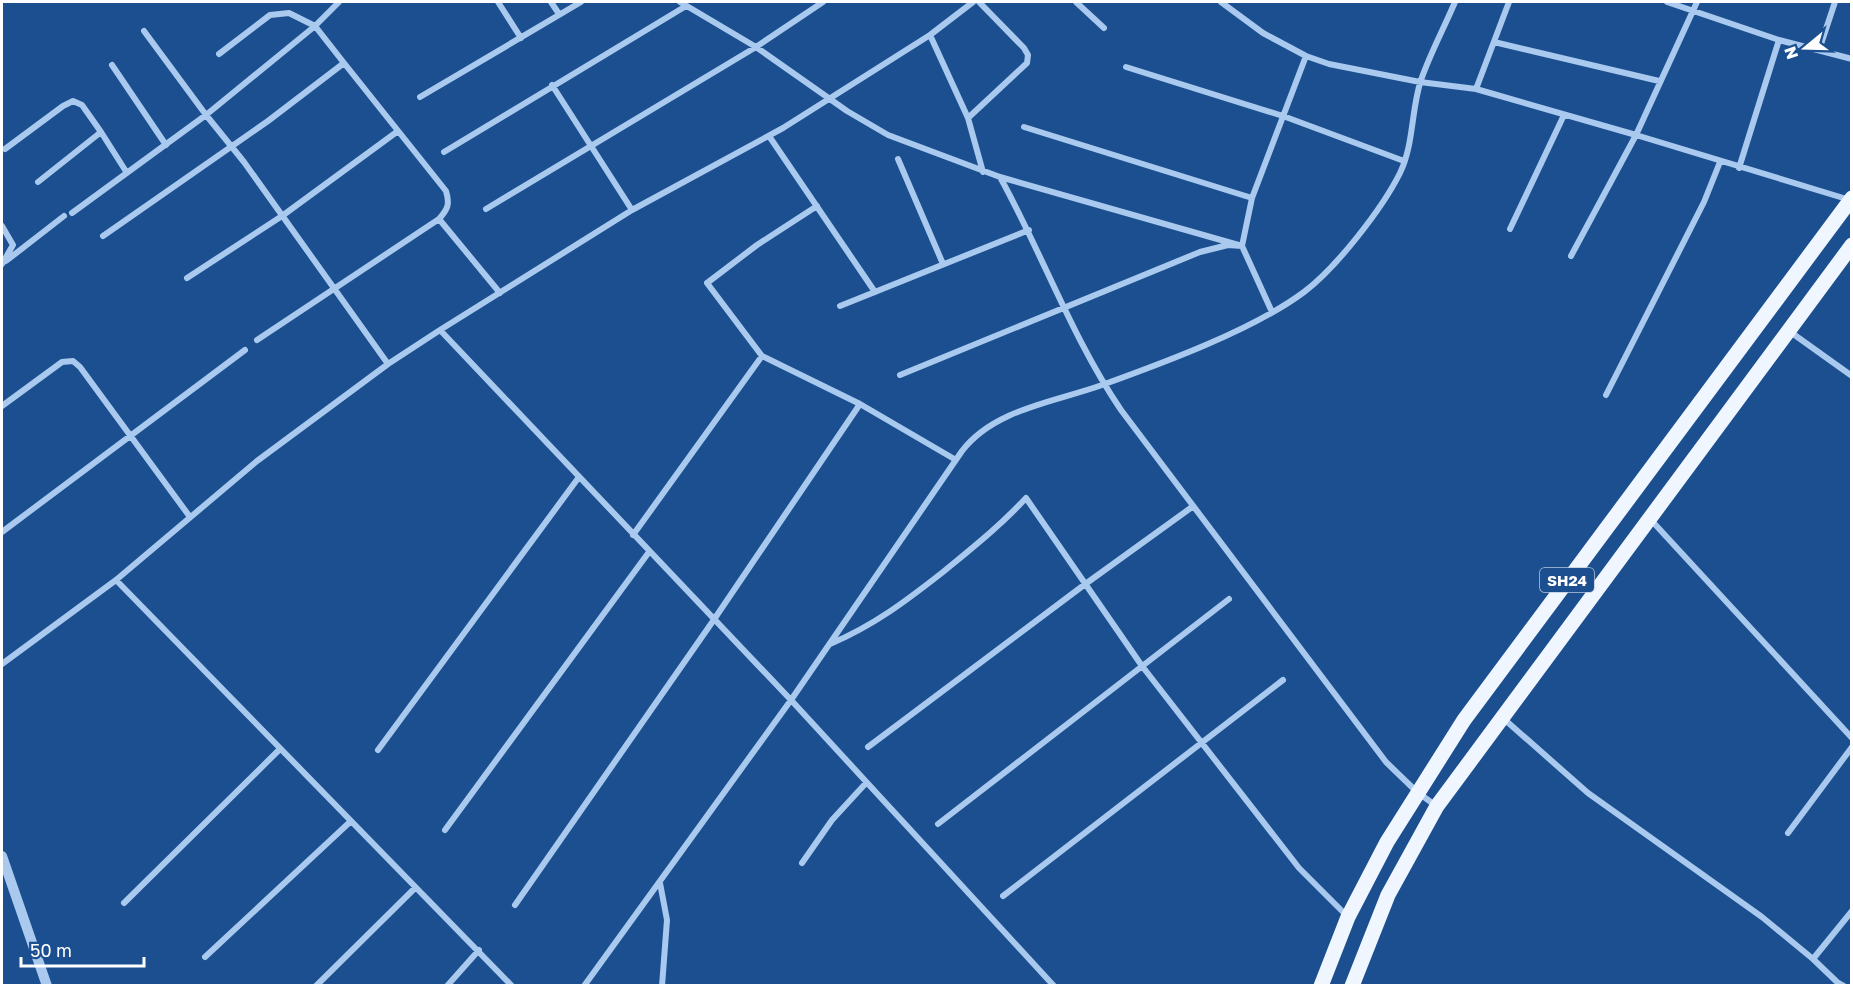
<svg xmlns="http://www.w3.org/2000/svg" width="1853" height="987" font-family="'Golos Text',sans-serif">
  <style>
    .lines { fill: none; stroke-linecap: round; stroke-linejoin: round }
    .minor { stroke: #a9c9ee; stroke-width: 6 }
    .tertiary { stroke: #a9c9ee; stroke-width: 10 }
    .primary { stroke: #f0f6ff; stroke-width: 15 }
    .labels { text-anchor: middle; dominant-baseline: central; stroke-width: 4.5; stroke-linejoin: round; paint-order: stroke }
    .shield { fill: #1b4f8f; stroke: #bbcadd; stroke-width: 1.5 }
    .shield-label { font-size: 15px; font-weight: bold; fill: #fff }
  </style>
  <rect width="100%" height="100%" fill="#1b4f8f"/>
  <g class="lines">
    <!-- minor -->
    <path class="minor" d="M498,2l23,36
      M551,2l8,12
      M680,2l76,45 91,64 41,24 112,42c42,76 72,161 121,233l265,352 31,30 18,13
      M973,2l-43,33 -147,93 -151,82 -192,120 351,370 171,-249c32,-42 93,-49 140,-66 61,-22 151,-55 202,-93 32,-24 78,-83 96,-119 14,-29 11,-63 21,-93 9,-26 23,-52 34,-78
      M1076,2l28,26
      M1221,2l42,31 43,23 23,8 91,18 56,7 160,46 -65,121
      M1667,2l112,38 73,19
      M1697,2l-61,133 214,65
      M144,31l62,84 109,-89 -26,-13 -19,2 -51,39
      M930,35l38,83 15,54
      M1494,42l165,39
      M1819,50l16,-48
      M112,65l54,80
      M1126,67l157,49 121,45
      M552,85l80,125
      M1476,89l33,-87
      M420,97l161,-95
      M968,118l59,-55 1,-8 -4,-7 -45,-46
      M1024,127l228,71
      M769,136l106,156
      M5,149l58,-43 10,-5 9,4 19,27
      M444,152l242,-146
      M898,159l45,105
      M1739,168l40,-128
      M1000,177l242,69 30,66
      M38,182l63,-50 26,41
      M817,206l-60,39 -50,38 55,73 98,48 96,56
      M486,209l270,-162 67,-45
      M439,219l61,74
      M2,226l11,19 -11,19
      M1510,229l54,-114
      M103,236l165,-115 76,-58 -29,-37 24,-24
      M6,261l58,-45
      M187,278l95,-62 116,-85
      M840,306l189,-76
      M1789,331l63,45
      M257,340l182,-121c9,-10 11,-15 7,-28l-102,-128
      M388,364l52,-34
      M900,375l300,-123 28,-7 14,1 10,-48 54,-142
      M1606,395l98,-193 16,-40
      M2,406l60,-44 11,-1 7,6 110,150
      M1651,520l201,218
      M2,532l243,-182
      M633,535l129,-179
      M116,580l396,406
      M830,644c43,-18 76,-43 113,-72 29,-24 57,-46 83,-74l116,168 157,202 49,49
      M2,664l114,-84 141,-119 131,-97 -144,-202 -38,-47 -134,98
      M1504,719l84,74 174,124 51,42
      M868,747l216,-162 108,-78
      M378,750l201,-273
      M938,824l291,-225
      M445,830l204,-278
      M1788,833l64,-86
      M802,863l30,-43 34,-37
      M660,883l7,37 -5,66
      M1003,896l280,-216
      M124,903l156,-154
      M515,905l198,-284 147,-217
      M205,957l146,-136
      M316,986l99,-98
      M447,986l32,-36
      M584,986l207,-286 263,286
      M1844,986l-7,-4 -24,-23 39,-48"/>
    <!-- tertiary -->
    <path class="tertiary" d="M2,856l45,130"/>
    <!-- primary -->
    <path class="primary" d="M1321,986l27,-69 39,-75 77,-122 388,-522
      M1352,986l36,-91 49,-89 415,-561"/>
  </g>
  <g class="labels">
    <!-- shield labels -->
    <rect class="shield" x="1540" y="568" width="54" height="24" rx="4.5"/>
    <g class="shield-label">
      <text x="1567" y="580">SH24</text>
    </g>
  </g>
  <!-- border -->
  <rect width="1853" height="987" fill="none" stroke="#ffffff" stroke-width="6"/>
  <!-- north arrow -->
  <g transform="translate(1805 48) rotate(251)" stroke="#1b4f8f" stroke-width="4.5" paint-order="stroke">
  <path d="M0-4.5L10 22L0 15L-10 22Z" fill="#ffffff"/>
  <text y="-9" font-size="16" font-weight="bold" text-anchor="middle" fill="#ffffff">N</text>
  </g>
  <!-- scale -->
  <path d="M21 957v9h123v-9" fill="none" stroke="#ffffff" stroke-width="3"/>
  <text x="30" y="957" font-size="18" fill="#ffffff" stroke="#1b4f8f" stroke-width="4.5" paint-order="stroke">50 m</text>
</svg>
